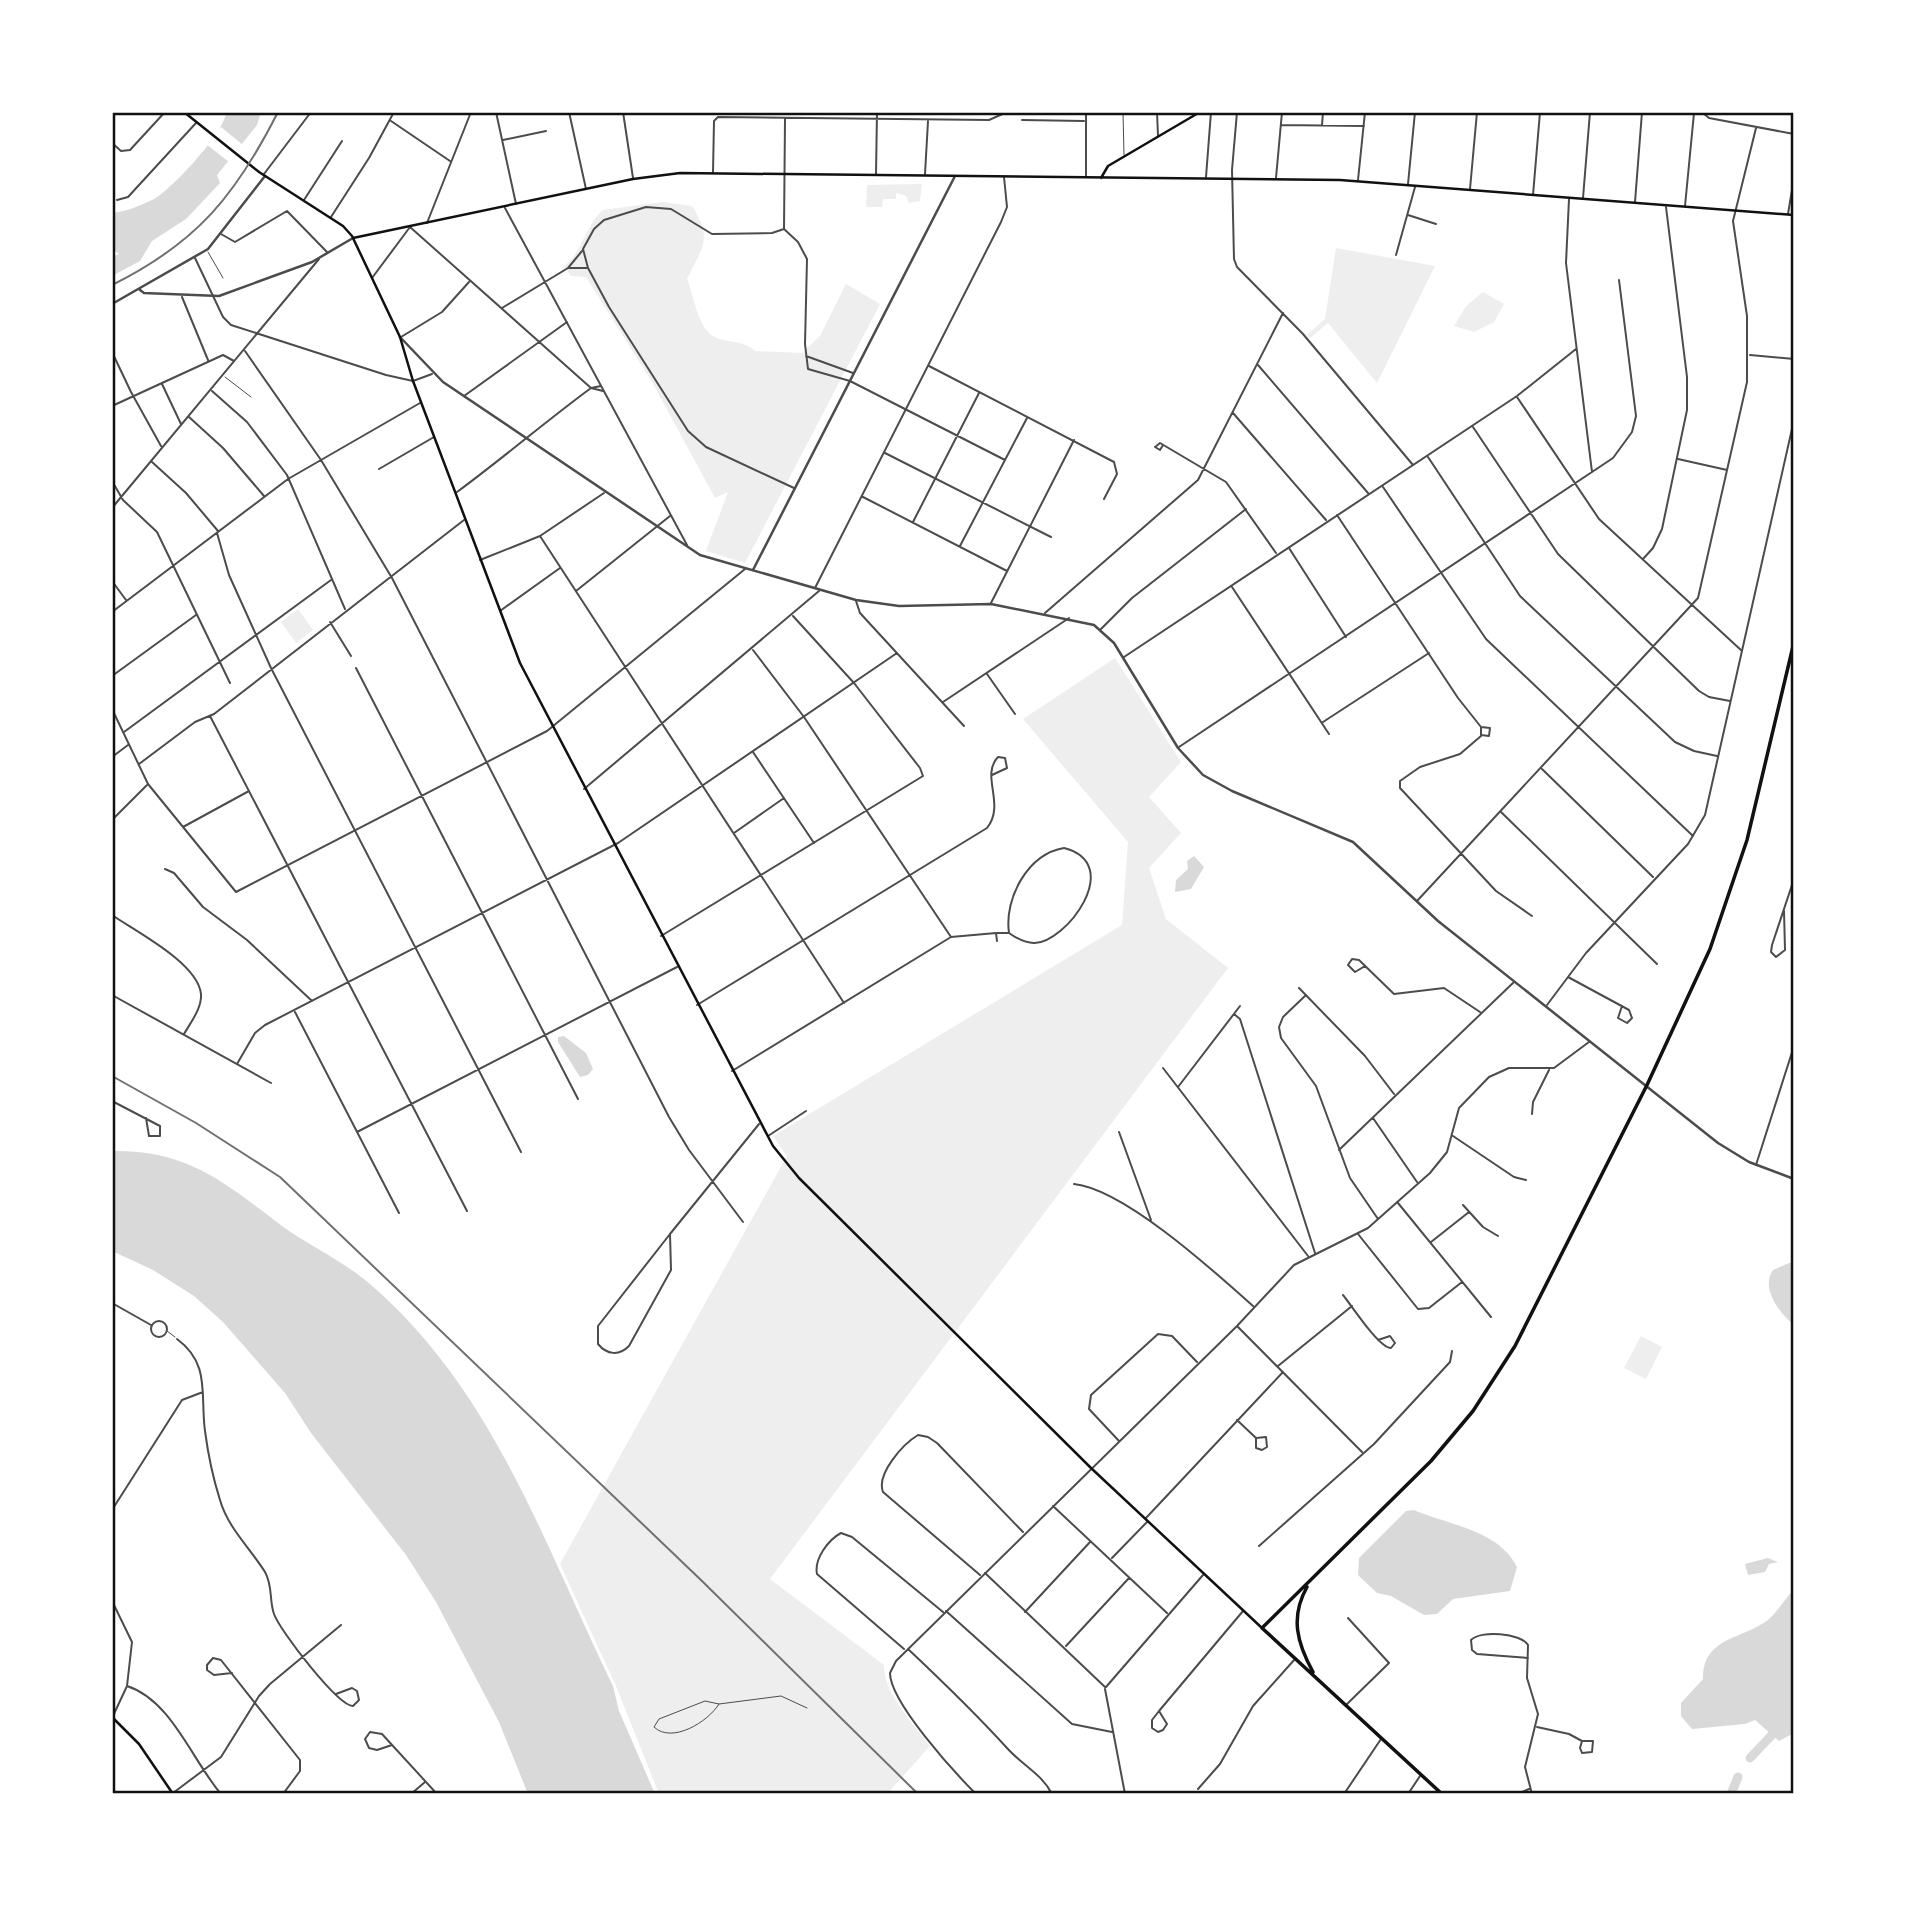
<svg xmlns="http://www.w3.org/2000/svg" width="1906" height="1906" font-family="'Asap Condensed',sans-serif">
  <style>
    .green { fill: #eee }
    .water { fill: #d9d9d9 }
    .pier { fill: #fff }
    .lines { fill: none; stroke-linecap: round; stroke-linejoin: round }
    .river { stroke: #d9d9d9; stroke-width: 9 }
    .service { stroke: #4c4c4c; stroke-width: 1 }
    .minor { stroke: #4c4c4c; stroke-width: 2 }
    .tertiary { stroke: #4c4c4c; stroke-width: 2.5 }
    .secondary { stroke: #111; stroke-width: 2.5 }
    .primary { stroke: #111; stroke-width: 3.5 }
    .rail { stroke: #707070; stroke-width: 2 }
    .neatline { fill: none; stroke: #111; stroke-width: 2.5 }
  </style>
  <rect width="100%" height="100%" fill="#fff"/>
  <!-- green -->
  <path class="green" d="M922,184l-2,17 -11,2 -3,-7 -10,-3v6h-13l-1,8h-16l1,-22z
    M663,202l29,4c21,33 11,40 -5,73 6,15 11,48 26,57 14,8 29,3 42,15l47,2 18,-17 26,-52 34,20 -135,259 -39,-12 22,-59 -13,6 -63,-116 -66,-105 -15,-1 -7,-10c19,-14 21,-41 39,-56z
    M1336,248l99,18 -58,117 -49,-60 -18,15 -3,-3 18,-16z
    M1483,292l21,12 -10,18 -20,10 -20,-6 12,-20z
    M298,609l15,21 -17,13 -15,-21z
    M1115,658l66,104 -32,35 32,36 -32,35 17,51 62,49 -458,611 114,86c-1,28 30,60 46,81l-43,48h-228l-43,-108 -56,-122 227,-408 -14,-20 349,-211 6,-83 -105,-123z
    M1641,1336l21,11 -16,32 -22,-11z"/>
  <!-- water -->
  <path class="water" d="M226,112h35l-4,13 -40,50 3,8 -34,36 -34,22 -12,20 -28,15v-19l7,-3 -7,-5v-36c13,-1 30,-8 42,-14 17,-9 72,-68 72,-87z
    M1194,856l10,11 -13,22 -16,3 1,-12 12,-11 -1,-8z
    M564,1036l22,17 7,16 -5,6 -8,2 -22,-35v-5z
    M112,1151c77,-1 113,32 170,75 29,21 62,35 89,59 123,106 173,260 242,401l6,25 36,83h-127l-29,-72 -63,-120 -30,-47 -95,-122 -26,-40 -62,-71 -29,-26 -41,-26 -41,-19z
    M1794,1261v64c-14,-11 -34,-37 -21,-55z
    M1414,1510c34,15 85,20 103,57l-7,24 -57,8 -16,15 -13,1 -33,-19 -14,-3 -19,-18 1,-17 47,-47z
    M1768,1558l10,4 -9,2 -4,8 -17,3 -3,-11z
    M1794,1589v144l-15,8 -24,-21 -10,4 -53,5 -11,-13v-13l22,-24c0,-43 40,-39 66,-60 9,-8 17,-21 25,-30z"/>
  <!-- pier -->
  <path class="pier" d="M221,127l22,18 -14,17 -23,-18z"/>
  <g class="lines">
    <!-- river -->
    <path class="river" d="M1750,1758l21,-22 5,-12
      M1731,1794l7,-17"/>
    <!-- service -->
    <path class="service" d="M1123,112l1,43
      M208,252l15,26
      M225,377l26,20
      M167,1331l8,6
      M719,1704c-11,18 -47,40 -65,23l5,-8 46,-18 14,3 62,-8 26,12"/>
    <!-- minor -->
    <path class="minor" d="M496,112l20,92
      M569,112l17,77
      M623,112l10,66
      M1157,112l1,24
      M1237,112l-5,58 2,89 3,8 66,67 110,131
      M1691,112h15
      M1703,113l6,5 85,16
      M1022,120l62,1
      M391,121l59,40
      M1281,125l83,1
      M1322,125l1,-13
      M503,140l43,-9
      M112,143l9,8 9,-1 35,-38
      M713,172l1,-51 4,-4 271,3 18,-8
      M264,174l47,-62
      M876,174l1,-62
      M925,174l3,-53
      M1086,177v-65
      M1206,177l5,-65
      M1276,178l6,-66
      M1358,180l7,-68
      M1408,184l7,-72
      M1470,189l7,-77
      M1533,195l7,-83
      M1583,198l7,-86
      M1569,199l-3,64 26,209
      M117,200l11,-3 68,-74
      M304,200l38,-59
      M1635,202l7,-90
      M1685,206l9,-93
      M505,208l182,337
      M1788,214l6,-36
      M1408,215l28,9
      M331,217l38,-59 25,-46
      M427,223l44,-111
      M784,229l-12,4 -60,1 -41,-25 -25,-2 -42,13 -10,9 -11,20 5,19 21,39 79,124 18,16 88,41
      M784,229l14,13 9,17 -2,85 3,25 42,12 155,79
      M784,229l1,-110
      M221,234l14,8 52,-31 40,41
      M1396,255l19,-68
      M195,258l28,59 8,8 155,50 27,6 19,-7
      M569,268h19
      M372,278l38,-51 181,161 12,3
      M182,297l26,63
      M502,308l66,-40 14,-17
      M401,337l41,-25 27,-30
      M245,351l76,109 71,118 277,539 20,33 54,72
      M112,352l19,40 30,54
      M1750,355l44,4
      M806,356l47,17
      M1258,365l110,128
      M929,366l185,96 3,12 -13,25
      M162,384l19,40
      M212,391l35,31 40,53 58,134
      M464,396l103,-74
      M1517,397l82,122 143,132
      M112,406l111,-51 11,6
      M1233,413l93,107
      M189,417l34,31 41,48
      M1473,427l85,127 141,137 10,6 21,4
      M1163,445l-3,5 -5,-3 5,-4 66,39 50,71
      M885,453l166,84
      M1428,457l92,139 155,146 19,9 23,5
      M1678,459l49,11
      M152,462l34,31 32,38
      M379,469l55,-32
      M112,481l11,19 34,32 73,151
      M1383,487l103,152 207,197
      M457,492c46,-34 88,-70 134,-104l10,-2
      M863,497l144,74
      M112,508l207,-249
      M1337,515l121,183 23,29v8l8,1 1,-8 -9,-1
      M913,522l66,-129
      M217,533l12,42 42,93 250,484
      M540,536l304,467
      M960,546l67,-128
      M1289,548l57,89
      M1643,559l10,-11 9,-19 25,-119v-33l-21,-170
      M480,560l60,-24 64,-43
      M112,581l14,19
      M1232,587l97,147
      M815,588l186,-366 6,-15 -3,-30
      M576,591l94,-75
      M856,601l4,12 104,113
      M991,603l83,-163
      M500,611l60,-43
      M112,612l176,-133 132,-76
      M1045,613l153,-133 85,-167
      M330,622l21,34
      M1101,629l31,-31 114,-89
      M753,650l51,67 147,220
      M1124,657l393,-261 59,-47
      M356,668l222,431
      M987,674l28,40
      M112,676l84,-61
      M943,702l126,-84
      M112,709l36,75 88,108 311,-161 198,-162
      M210,716l257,495
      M1323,722l106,-69
      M124,732l207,-152
      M1481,736l-21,18 -40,13 -20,14v7l96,103 36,25
      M1179,747l434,-289 19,-26 4,-16 -17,-136
      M753,752l61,91
      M112,757l16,-12
      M139,764l56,-42 19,-8 250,-194
      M1542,769l111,108
      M584,789l235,-198
      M1501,812l156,152
      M112,820l35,-35
      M183,827l66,-36
      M734,833l50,-35
      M1064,848c62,16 1,96 -30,95 -9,0 -18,-5 -25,-10 -5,-35 19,-79 55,-85z
      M165,869l9,4 29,34 44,33 65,61
      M1417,901l281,-303 49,-216v-66l-14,-95 23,-93
      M1784,911l1,39 -9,7 -5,-5 1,-7 22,-66
      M112,915c23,16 86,48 89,79 1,14 -10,28 -17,40
      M997,933h12
      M661,936l262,-160 -3,-8 -66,-85 -61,-67
      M1365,966l-10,6 -7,-7 4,-6 7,1 35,34 50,-6 36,24
      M1568,977l61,33 3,8 -5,5 -9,-5 4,-12
      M1299,988l66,68 29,38
      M112,995l159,88
      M1306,995l-23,22 -4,10 2,11 35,48 34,92 28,41
      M697,1005l290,-177c19,-24 -7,-52 11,-71l7,1 2,10 -15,7
      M1547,1005l39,-52 102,-109 17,-29 89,-395
      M295,1012l104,201
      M1234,1014l6,5 75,234
      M237,1064l18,-31 10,-8 353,-182 279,-190
      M1163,1068l145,188
      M732,1071l219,-134 45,-4 1,8
      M1178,1087l62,-81
      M112,1101l46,24 2,1v10h-11l-3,-18
      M1532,1114l1,-12 16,-32
      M1373,1118l44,64
      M357,1132l320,-165
      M1119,1132l32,88
      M768,1136l38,-25
      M1453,1136l61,41 12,3
      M1339,1150l175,-168
      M1756,1165l38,-119
      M1074,1184c50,5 141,88 179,122
      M1398,1203l93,114
      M1463,1205l20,22 15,9
      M670,1234l-72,92v18c9,11 21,12 31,2l42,-76 -1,-36 89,-110
      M1358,1234l60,75 11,-1 33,-26
      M1431,1242l38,-30
      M1343,1295c9,11 36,53 48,53l4,-5 -5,-7 -12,4
      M112,1303l39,22
      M151 1329a8 8 0 1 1 16 0a8 8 0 1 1-16 0Z
      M1238,1327l124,125
      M177,1339c34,25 23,56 28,92 3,23 8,47 15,69 8,28 30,48 45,72 8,14 4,28 9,42 6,17 64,92 79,92l6,-6 -2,-9 -5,-3 -16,6
      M1278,1366l74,-60
      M1237,1420l19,18v10l6,2 5,-3 -1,-10 -10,1
      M1119,1441l-30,-32 2,-14 67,-61 14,2 25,26
      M1053,1506l114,107
      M112,1510l70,-110 21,-8
      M1146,1518l137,-146
      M1259,1546l115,-102 76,-82 2,-11
      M1112,1558l35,-36
      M985,1573l120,114
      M980,1575l-97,-83c-7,-18 20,-48 35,-57l10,2 9,6 86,89
      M112,1601l20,41 -5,44 -14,30
      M946,1611l126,113 40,8
      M1025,1612l65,-70
      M1066,1646l63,-68
      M904,1649l-87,-75c-3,-15 11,-34 24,-41l11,4 91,75
      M908,1649c34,32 68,65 99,99 15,17 35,26 45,46
      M1528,1658l-51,-4 -5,-4 -1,-10c9,-10 50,-7 57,5l-1,33 11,36 -13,53 7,27
      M232,1673l-18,2 -7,-5v-5l6,-7 8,2 79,100v11l-17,23
      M127,1686c44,14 65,74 94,108
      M1106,1687l97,-112
      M1105,1689l20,105
      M1346,1705l43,-42 -41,-45
      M1159,1711l8,13 -4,6 -5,2 -6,-4v-8l7,-9 84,-100
      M1537,1727l32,7 13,7 -2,7 2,5 10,-1 1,-11h-11
      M392,1745l-15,5 -8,-2 -4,-9 5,-7 12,2 55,60
      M1198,1789l22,-25 33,-58 42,-47
      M173,1793l48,-36 38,-61 11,-12 71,-59
      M411,1794l14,-12
      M976,1794c-22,-22 -86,-92 -86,-121l6,-12 341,-335 57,-61 74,-37 62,-55 17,-21 12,-44 30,-31 20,-9h45l35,-26
      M1344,1794l37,-55
      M1408,1794l12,-18
      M1517,1794l12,-5"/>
    <!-- tertiary -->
    <path class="tertiary" d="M140,290l4,3 75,3 93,-34 41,-24
      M112,304l96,-55 57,-73
      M400,337l43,45 257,173 156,45 43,6 92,-2 103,21 20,18 64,105 25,27 29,16 121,51 85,79 280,222 31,19 45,17
      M753,570l202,-394"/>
    <!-- secondary -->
    <path class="secondary" d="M184,112l75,60 84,54 9,10 48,101 13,44 107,282 253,483 26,32 292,290 171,160
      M1101,178l7,-12 92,-54
      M353,238l280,-59 47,-6 660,7 454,35
      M112,1717l27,27 34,50"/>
    <!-- primary -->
    <path class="primary" d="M1307,1587c-17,30 -10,56 6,85
      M1442,1794l-180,-166 169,-167 42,-50 42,-65 132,-261 63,-136 37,-109 47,-198"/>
    <!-- rail -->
    <path class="rail" d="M112,285c85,-42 124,-90 166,-173
      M112,1076l84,47 84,54 422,404 216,213"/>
  </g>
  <!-- border -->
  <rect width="1906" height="1906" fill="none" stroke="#ffffff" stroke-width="228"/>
  <rect x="114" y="114" width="1678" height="1678" class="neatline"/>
</svg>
